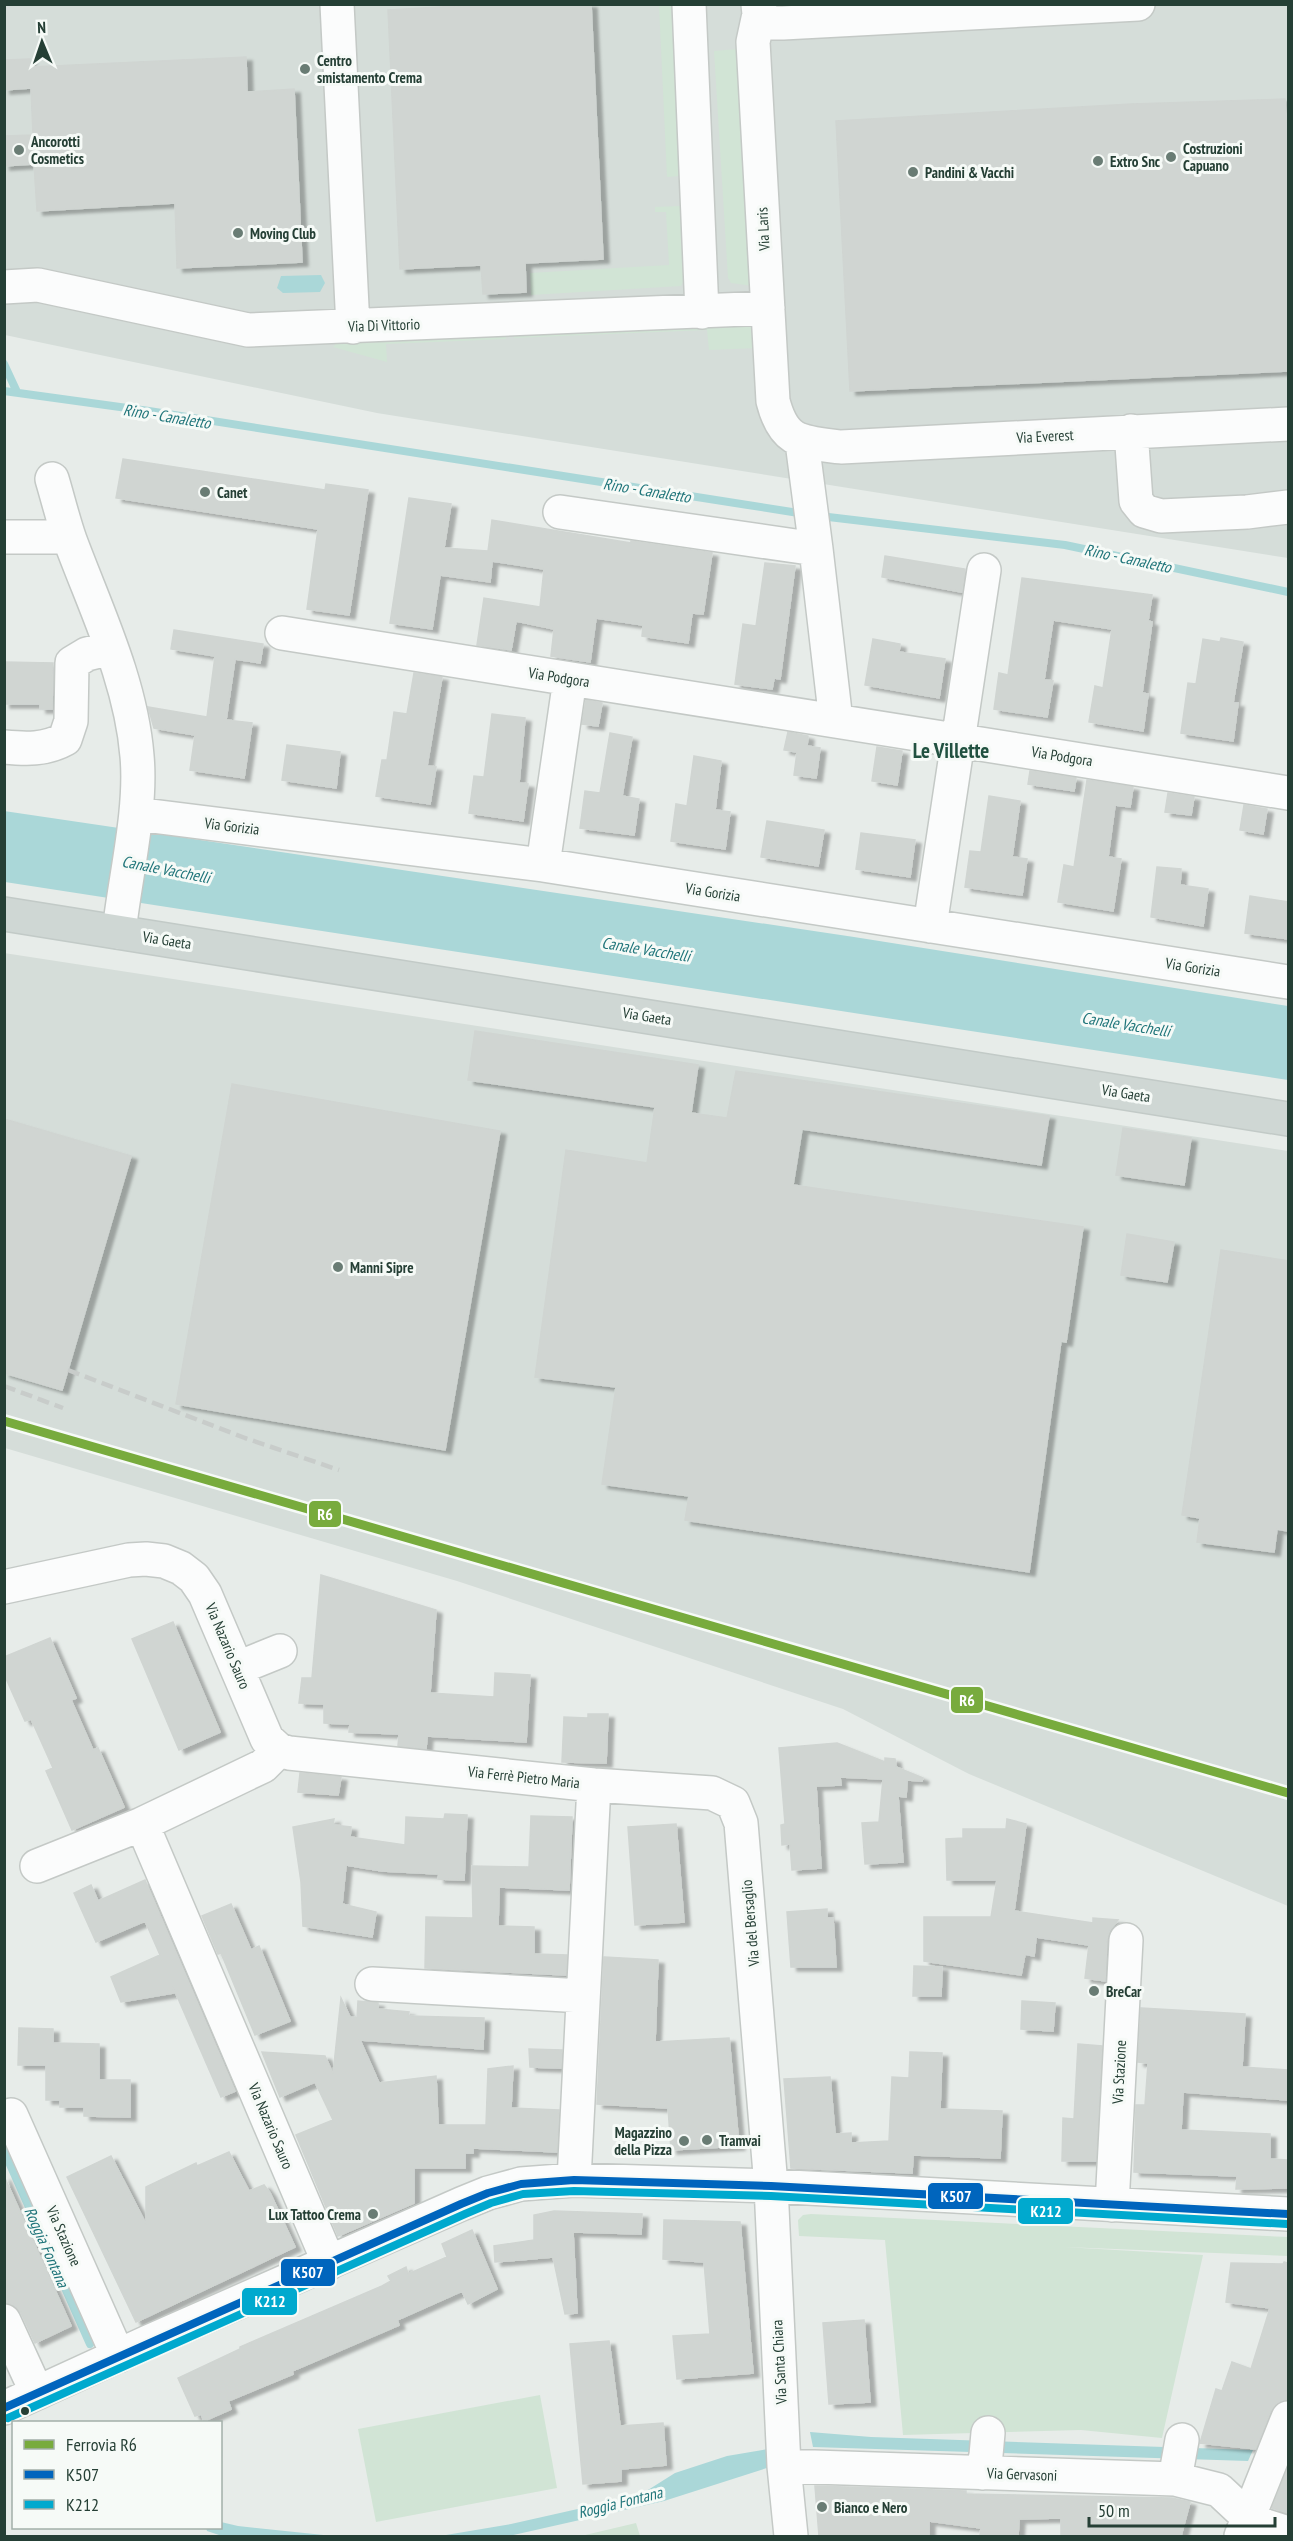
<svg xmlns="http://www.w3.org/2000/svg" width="1293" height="2541" font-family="'PT Sans Narrow',sans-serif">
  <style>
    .built { fill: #d5ddd9 }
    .green { fill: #d1e4d5 }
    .water { fill: #aad7d8 }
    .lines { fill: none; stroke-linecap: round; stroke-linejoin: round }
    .stream { stroke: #aad7d8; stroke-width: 8 }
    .building { fill: #d0d5d2; stroke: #d0d5d2; stroke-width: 1.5; filter: url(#shadow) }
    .minor-casing { stroke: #c4c9c6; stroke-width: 36 }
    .major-casing { stroke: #c2cac7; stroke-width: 36 }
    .minor { stroke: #fbfcfc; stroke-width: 33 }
    .major { stroke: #cfd7d4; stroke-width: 33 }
    .rail { stroke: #c8ccca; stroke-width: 4.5; stroke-dasharray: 12 6; stroke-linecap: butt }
    .bus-1-casing { stroke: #f6faf7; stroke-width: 12 }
    .bus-2-casing { stroke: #f6faf7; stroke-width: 12 }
    .bus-1 { stroke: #0065bd; stroke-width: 8 }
    .bus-2 { stroke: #00a9ce; stroke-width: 8 }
    .rail-1-casing { stroke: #f6faf7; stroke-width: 14 }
    .rail-1 { stroke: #78ab3d; stroke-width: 9 }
    .poi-dot { fill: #697c74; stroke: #f6faf7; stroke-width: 2 }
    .bus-dot { fill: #253f35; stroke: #f6faf7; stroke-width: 2 }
    .labels { text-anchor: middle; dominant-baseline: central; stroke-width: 6; stroke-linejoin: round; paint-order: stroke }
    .poi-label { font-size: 15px; font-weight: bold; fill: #253f35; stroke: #f6faf7; text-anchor: start }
    .street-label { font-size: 15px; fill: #253f35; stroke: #f6faf7 }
    .water-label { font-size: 16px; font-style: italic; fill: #20757a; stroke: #f6faf7 }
    .district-label { font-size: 21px; font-weight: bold; fill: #215140; stroke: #f6faf7 }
    .line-badge { stroke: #f6faf7; stroke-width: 2 }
    .badge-label { font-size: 16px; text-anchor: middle; font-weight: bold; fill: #fff }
  </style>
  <defs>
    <filter id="shadow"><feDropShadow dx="6" dy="4" stdDeviation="1.5" flood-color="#0004"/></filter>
  </defs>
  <rect width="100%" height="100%" fill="#e7ece9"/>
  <!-- built -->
  <path class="built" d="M4,5h1284v553l-911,-145 -372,-78z
    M4,953l1284,198v755l-319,-132 -126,-65 -386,-128 -452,-133z"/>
  <!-- green -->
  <path class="green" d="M659,5h12l9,171 -13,1z
    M738,49l14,237 -21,-3 -3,-5 -14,-227z
    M680,206l5,73 -4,7 -150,9 -1,-22 139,-8 -3,-53h-11v-5z
    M756,322l1,26 -48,2 -2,-20 -193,8 -1,-6z
    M506,332v7l-120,5 1,18 -54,-15 7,-8z
    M811,2214l477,23v19l-224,-9 139,8 -41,183 -81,-8 -178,5 -18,-195 -86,-4 -1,-16 5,-5z
    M540,2395l17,93 -181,34 -18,-93z
    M636,2523l4,13h-59z"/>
  <!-- water -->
  <path class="water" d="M321,275l4,8 -5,9 -37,1 -6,-5 4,-12z
    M4,811l850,126 434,69v74l-1283,-198z
    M810,2432l61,5 382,13 -5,11 -435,-14z
    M768,2449l2,18 -106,34 -155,35h-69l71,-12 129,-29 35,-22 52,-17z
    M221,2522l17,4 95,10h-111l-15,-5 -1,-3h14z"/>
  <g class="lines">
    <!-- stream -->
    <path class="stream" d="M4,364l13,28
      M4,391l145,20 656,103
      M820,516l245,29 223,47
      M4,2151l86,193"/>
  </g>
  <!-- building -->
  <path class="building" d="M494,4h97l12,255 -78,4 1,29 -43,2 -2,-29 -81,4 -12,-259z
    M246,57l1,35 47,-3 8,173 -125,6 -2,-65 -138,8 -3,-47 -30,2v-30l29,-1 -2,-47 -27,2v-30l26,-1v8z
    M1285,99l3,36v236l-438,20 -14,-270 295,-17z
    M123,459l202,31 1,-6 42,6 -19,125 -42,-6 11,-80 -202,-31z
    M409,498l42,6 -7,44 44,3 4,-31 139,23v-2l81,12 -9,61 -11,-1 -4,30 -46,-7 1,-11 -47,-7 -6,44 -39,-6 3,-27 -38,-8 -5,29 -34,-5 7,-47 56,9 4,-38 -52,-8 -2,21 -50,-7 -8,54 -42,-6z
    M885,556l80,13 -3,23 -80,-15z
    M765,563l30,3 -15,113 -6,-1 -2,11 -37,-5 8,-60 13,2z
    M1022,578l130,17 -4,26 4,1 -10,71 6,1 -5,37 -54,-9 6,-36 8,2 9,-59 -59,-9 -9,60 9,1 -6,36 -53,-8 5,-36 9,2z
    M174,630l89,14 -3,19 -25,-4 -9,61 26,3 -8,55 -54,-8 5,-35 -41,-7 -6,-21 59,10 8,-61 -44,-7z
    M1221,638l22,4 -10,61h5l-5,38 -52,-8 7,-50 8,1 7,-45 17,3z
    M873,639l27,5 -1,8 46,7 -6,39 -74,-13z
    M4,662l49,1 -1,46h-12v-5h-36z
    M414,673l28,4 -15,89 9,1 -6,37 -54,-8 6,-36h5l7,-48 13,2z
    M586,700l16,3 -4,23 -16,-2z
    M492,714l33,4 -6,65 9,1 -5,37 -54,-8 5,-37 10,1z
    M788,732l20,4 -1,10 13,2 -4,30 -22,-3 3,-23 -13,-2z
    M610,733l22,4 -10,59 17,3 -5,36 -54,-7 5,-37 15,2z
    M287,745l53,7 -4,36 -54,-8z
    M877,747l25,4 -5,34 -25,-4z
    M694,756l27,5 -6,49 15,2 -5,37 -54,-8 5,-37 11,2z
    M1030,771l46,7 -2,13 -46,-7z
    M1087,780l46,7 -3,20 -15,-2 -7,52 13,2 -8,52 -55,-9 6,-37 10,2z
    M1168,793l26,4 -3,18 -26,-3z
    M989,796l31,5 -8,56 15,2 -5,36 -57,-8 5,-36 11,1z
    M1244,805l23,4 -4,25 -23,-4z
    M767,821l57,9 -6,36 -57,-9z
    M861,833l54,7 -5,37 -54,-8z
    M1157,867l24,2 -1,16 28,4 -5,37 -52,-9z
    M1250,896l38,6v37l-43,-6z
    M475,1031l223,34 -7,48 36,5 9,-47 313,45 -8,49 -239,-36 -9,56 290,42 -17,115 -5,-1 -32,231 -344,-52 4,-24 -87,-12 14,-97 -81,-10 31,-227 81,13 8,-56 -187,-27z
    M232,1084l268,47 -55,319 -269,-46z
    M4,1119l127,37 -69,234 -58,-17z
    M1123,1128l68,10 -7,47 -68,-10z
    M1127,1234l47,8 -7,40 -46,-7z
    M1221,1250l67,11v270l-11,-2 -3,23 -77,-10 3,-24 -18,-3z
    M321,1575l115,35 -6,83 64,4 1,-24 35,2 -4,67 -99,-6 -1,13 -28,-3 1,-12 -50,-2 1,-8 -26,-1v-19l-25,-1 3,-25h10z
    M173,1622l47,110 -41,18 -47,-111z
    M50,1638l26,60 -5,2 22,50 5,-2 26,59 -52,23 -26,-59 7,-3 -22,-49 -6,2 -21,-47v-17z
    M588,1714h20l-2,49 -44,-1 2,-45 24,1z
    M837,1743l48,19v-4l10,1 1,8 27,11 -1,3 -15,-1 -1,17 -8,-1 5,66 -38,2 -3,-41 17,-1 4,-43 -43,-2 1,8 -25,1 5,82 -29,2 -2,-26 -8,1 -1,-20 4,-1 -6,-76z
    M300,1773l41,4 -3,18 -40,-3z
    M445,1814l22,1 -3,65 -26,-1 1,-5 -57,-3 -36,-6 -4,39 34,8 -4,25 -69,-11 -2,-44 -8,-55 41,-8 -1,6 18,2 -1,10 55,8 1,-28 38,2z
    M531,1816l41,1 -3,73 -70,-3 -1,39 36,1v27l33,1 -1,20 -141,-7 1,-51 47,1 -1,-52 57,1z
    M1007,1819l19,5 -12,87 79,12v-5l25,2 -8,10 -3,9 -2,42 -20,-3 4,-33 -53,-8 -2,19 -9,-2 -4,21 -97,-14v-44h67l6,-37h-50l-1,-41 17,-1v-9h43z
    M676,1824l8,98 -49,3 -7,-98z
    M145,1880l90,211 -14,6 -48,-110 1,6 -53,9 -10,-25 49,-22 -15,-34 -49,21 -22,-49 17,-8 7,16z
    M231,1904l20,46 8,-4 31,75 -35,14 -34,-82 -3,1 -16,-38z
    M827,1909v9h6l3,49h-45l-4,-55z
    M604,1957l54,3 -3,82 74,-4 10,108 -68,4 -3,-42 -71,-4z
    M914,1966l28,1 -1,29h-28z
    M341,1998l9,19 7,1 1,-17 20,2v6l31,3 -1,4 76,2 -1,31 -123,-9 19,43 57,-7 2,49h48l2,-56 25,-3 -2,42 48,2 -2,42 -84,-4v5h-8v15h-51v35l-76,33 -42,-101 37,-15 -18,-38 -35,15 -18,-45 63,4 8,18z
    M1022,2001l33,2 -2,28 -32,-2z
    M1141,2008l104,6 -3,53 46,3v30l-105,-8 -2,38 89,4v25l18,1v28l-52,1 1,-13 -103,-4 2,-67h9l3,-42 -10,-1z
    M19,2028l34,1v14l46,1v36h31v37l-46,-1v-9h-24v-7h-14v-35h-28z
    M1078,2044l24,2 -6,115h-34l1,-43 11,1z
    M529,2049l33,1 -1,18 -31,-1z
    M910,2052l32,1 -2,56 62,2 -2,47 -87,-3 -1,18 -121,-5 -7,-89 46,-2 5,57 16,-1v10l38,-2 3,-64 17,1z
    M229,2152l20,39 15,-6 6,8 25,54 -159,75 -69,-145 44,-21 35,68v-37l50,-24 1,3z
    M4,2176l67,150 -36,17 -14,-30 -7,-8 -10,-3z
    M554,2211l88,3 -1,20 -68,-2 4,81 -12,1 -12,-57 -58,5 -1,-16 40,-6v-25z
    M664,2220l76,2 13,151 -76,6 -4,-43 37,-2 -6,-72 -41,-3z
    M472,2230l25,59 -29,15 -6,-13 -65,29 2,5 -107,46 1,3 -65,27 3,8 -27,12 -3,-7 -6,2 -17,-38 62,-29v-2l142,-61 9,-5 -3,-5 18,-9 2,7 39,-17 -5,-13z
    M1284,2262l4,1v137l-11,3 -6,8 -15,38 -56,-6 16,-54 6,2 10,-29 19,7 19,-61 -44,-6 5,-39 52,1z
    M864,2320l6,82 -41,2 -6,-81z
    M609,2341l11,85 43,-3 3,42 -45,4v12l-38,3 -13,-140z
    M1288,2467v46l-16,-5z
    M815,2486l151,5v3l206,4 18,4 -9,34h-120v-18l-42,1 -1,17h-38l1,-8 -52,-7v15h-110z"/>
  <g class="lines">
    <!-- minor casing -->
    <g class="minor-casing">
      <path id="minor" d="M337,4l16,323
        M689,4l13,308
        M758,4l1,10 -6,28 20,359c11,43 29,41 68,46l447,-23
        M759,14l12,9h12l355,-19
        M4,287l34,-2 210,45 520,-22
        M1131,431l5,70 8,10 17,5 86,-4 41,-5
        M802,442l14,107
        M52,479c6,20 11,41 18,61 26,70 61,141 67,216 5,54 -12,121 -18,176
        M560,512l256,37 20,172
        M4,537h65
        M282,633l1006,160
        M4,747c22,2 41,3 61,-8l6,-18 1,-58 15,-9 24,-6
        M136,814l407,51 745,117
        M543,865l27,-186
        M930,926l54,-356
        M4,1587l125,-27 17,-1 18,2 17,7 13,10 11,16 62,145 12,11 10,3 305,32 118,8 21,10 8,20 30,363 13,280 7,70
        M238,1668l42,-17
        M279,1750l-16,16 -121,58 187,439
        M37,1866l105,-42
        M372,1984l211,12
        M11,2115l107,241
        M574,2180l20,-395
        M1112,2205l14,-265
        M4,2321l33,72
        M4,2408l144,-66 313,-138 27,-11 33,-9 53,-4 197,6 517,28
        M784,2466l391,13 44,11 30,28 14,7 25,8
        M982,2473l4,-18 2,-22
        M1175,2479l7,-39
        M1241,2536l47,-118"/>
    </g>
    <!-- major casing -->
    <g class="major-casing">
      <path id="major" d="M4,914l1284,205"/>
    </g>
    <!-- minor -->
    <use href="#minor" class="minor"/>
    <!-- major -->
    <use href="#major" class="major"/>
    <!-- rail -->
    <path class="rail" d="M68,1370l177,68 94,32
      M4,1386l59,22"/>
    <!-- bus-1 casing -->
    <g class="bus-1-casing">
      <path id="bus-1" d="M4,2408l457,-204 27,-11 33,-9 53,-4 197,6 517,28"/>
    </g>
    <!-- bus-2 casing -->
    <g class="bus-2-casing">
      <path id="bus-2" d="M8,2418l457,-204 26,-11 32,-9 51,-3 197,5 516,28"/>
    </g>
    <!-- bus-1 -->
    <use href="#bus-1" class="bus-1"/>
    <!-- bus-2 -->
    <use href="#bus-2" class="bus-2"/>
    <!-- rail-1 casing -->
    <g class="rail-1-casing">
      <path id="rail-1" d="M4,1421l1284,372"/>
    </g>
    <!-- rail-1 -->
    <use href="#rail-1" class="rail-1"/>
  </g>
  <!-- markers -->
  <g class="poi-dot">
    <circle cx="305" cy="69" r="6"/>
    <circle cx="19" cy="150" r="6"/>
    <circle cx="1171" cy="157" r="6"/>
    <circle cx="1098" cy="161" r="6"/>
    <circle cx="913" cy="172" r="6"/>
    <circle cx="238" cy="233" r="6"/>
    <circle cx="205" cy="492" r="6"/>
    <circle cx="338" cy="1267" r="6"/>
    <circle cx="1094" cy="1991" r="6"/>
    <circle cx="707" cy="2140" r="6"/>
    <circle cx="684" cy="2141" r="6"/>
    <circle cx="373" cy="2214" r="6"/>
    <circle cx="822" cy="2507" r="6"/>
  </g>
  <circle class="bus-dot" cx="25" cy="2411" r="5"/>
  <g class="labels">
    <!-- poi labels -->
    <g class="poi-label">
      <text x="317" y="60">Centro<tspan x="317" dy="17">smistamento Crema</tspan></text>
      <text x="31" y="141">Ancorotti<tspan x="31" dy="17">Cosmetics</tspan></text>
      <text x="1183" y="148">Costruzioni<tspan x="1183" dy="17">Capuano</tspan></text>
      <text x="1110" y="161">Extro Snc</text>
      <text x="925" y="172">Pandini &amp; Vacchi</text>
      <text x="250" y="233">Moving Club</text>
      <text x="217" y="492">Canet</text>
      <text x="350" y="1267">Manni Sipre</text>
      <text x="1106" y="1991">BreCar</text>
      <text x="672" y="2132" text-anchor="end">Magazzino<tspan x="672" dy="17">della Pizza</tspan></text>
      <text x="719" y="2140">Tramvai</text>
      <text x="361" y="2214" text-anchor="end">Lux Tattoo Crema</text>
      <text x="834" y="2507">Bianco e Nero</text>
    </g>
    <!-- street labels -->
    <g class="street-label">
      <text transform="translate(763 229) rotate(-93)">Via Laris</text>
      <text transform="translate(384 325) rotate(-2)">Via Di Vittorio</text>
      <text transform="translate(1045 436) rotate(-3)">Via Everest</text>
      <text transform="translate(559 677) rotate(9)">Via Podgora</text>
      <text transform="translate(1062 756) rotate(9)">Via Podgora</text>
      <text transform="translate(232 826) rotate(7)">Via Gorizia</text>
      <text transform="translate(713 892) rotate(9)">Via Gorizia</text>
      <text transform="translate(167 940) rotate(9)">Via Gaeta</text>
      <text transform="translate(1193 967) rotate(9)">Via Gorizia</text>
      <text transform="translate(647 1016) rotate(9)">Via Gaeta</text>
      <text transform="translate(1126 1093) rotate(9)">Via Gaeta</text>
      <text transform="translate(228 1646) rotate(67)">Via Nazario Sauro</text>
      <text transform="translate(524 1777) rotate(6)">Via Ferrè Pietro Maria</text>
      <text transform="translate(750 1923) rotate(-95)">Via del Bersaglio</text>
      <text transform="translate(1119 2072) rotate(-87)">Via Stazione</text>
      <text transform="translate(271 2126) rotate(67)">Via Nazario Sauro</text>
      <text transform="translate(64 2236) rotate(66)">Via Stazione</text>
      <text transform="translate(779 2362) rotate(-93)">Via Santa Chiara</text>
      <text transform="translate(1022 2474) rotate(2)">Via Gervasoni</text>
    </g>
    <!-- water labels -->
    <g class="water-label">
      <text transform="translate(167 416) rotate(9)">Rino - Canaletto</text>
      <text transform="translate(647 490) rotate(9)">Rino - Canaletto</text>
      <text transform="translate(1128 558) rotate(12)">Rino - Canaletto</text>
      <text transform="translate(166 869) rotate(11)">Canale Vacchelli</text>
      <text transform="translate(646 949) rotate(9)">Canale Vacchelli</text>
      <text transform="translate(1126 1024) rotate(9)">Canale Vacchelli</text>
      <text transform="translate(47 2247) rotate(66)">Roggia Fontana</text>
      <text transform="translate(620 2502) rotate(-14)">Roggia Fontana</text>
    </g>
    <!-- district labels -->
    <g class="district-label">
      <text x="951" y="750">Le Villette</text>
    </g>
  </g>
  <g class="line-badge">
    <rect x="308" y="1500" width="34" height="28" rx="6" fill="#78ab3d"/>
    <rect x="950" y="1686" width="34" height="28" rx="6" fill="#78ab3d"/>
    <rect x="927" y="2182" width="57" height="28" rx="6" fill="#0065bd"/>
    <rect x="1017" y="2197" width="57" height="28" rx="6" fill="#00a9ce"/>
    <rect x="280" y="2258" width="56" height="29" rx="6" fill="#0065bd"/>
    <rect x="241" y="2287" width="57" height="29" rx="6" fill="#00a9ce"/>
  </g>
  <g class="badge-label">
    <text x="325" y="1520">R6</text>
    <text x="967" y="1706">R6</text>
    <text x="956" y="2202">K507</text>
    <text x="1046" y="2217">K212</text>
    <text x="308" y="2278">K507</text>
    <text x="270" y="2307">K212</text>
  </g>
  <!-- border -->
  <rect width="1293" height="2541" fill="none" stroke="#253f35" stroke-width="12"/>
  <!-- legend -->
  <rect x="12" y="2421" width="210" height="108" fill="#f6faf7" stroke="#a2afa9" stroke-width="1.5"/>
  <rect x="24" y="2440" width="30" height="9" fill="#78ab3d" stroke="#a2afa9" stroke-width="1.5"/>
  <text x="66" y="2451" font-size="18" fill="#253f35">Ferrovia R6</text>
  <rect x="24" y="2470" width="30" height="9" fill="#0065bd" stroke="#a2afa9" stroke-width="1.5"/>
  <text x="66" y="2481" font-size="18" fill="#253f35">K507</text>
  <rect x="24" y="2500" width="30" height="9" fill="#00a9ce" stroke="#a2afa9" stroke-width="1.5"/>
  <text x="66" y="2511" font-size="18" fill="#253f35">K212</text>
  <!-- north arrow -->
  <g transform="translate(42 42) rotate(358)" stroke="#f6faf7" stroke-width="4.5" paint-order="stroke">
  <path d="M0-4.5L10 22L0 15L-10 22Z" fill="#253f35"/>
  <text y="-9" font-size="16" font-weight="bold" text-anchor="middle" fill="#253f35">N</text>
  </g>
  <!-- scale -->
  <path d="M1089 2517v9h186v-9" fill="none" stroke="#253f35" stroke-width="3"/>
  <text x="1098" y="2517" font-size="18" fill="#253f35" stroke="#f6faf7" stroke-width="4.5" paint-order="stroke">50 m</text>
</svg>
